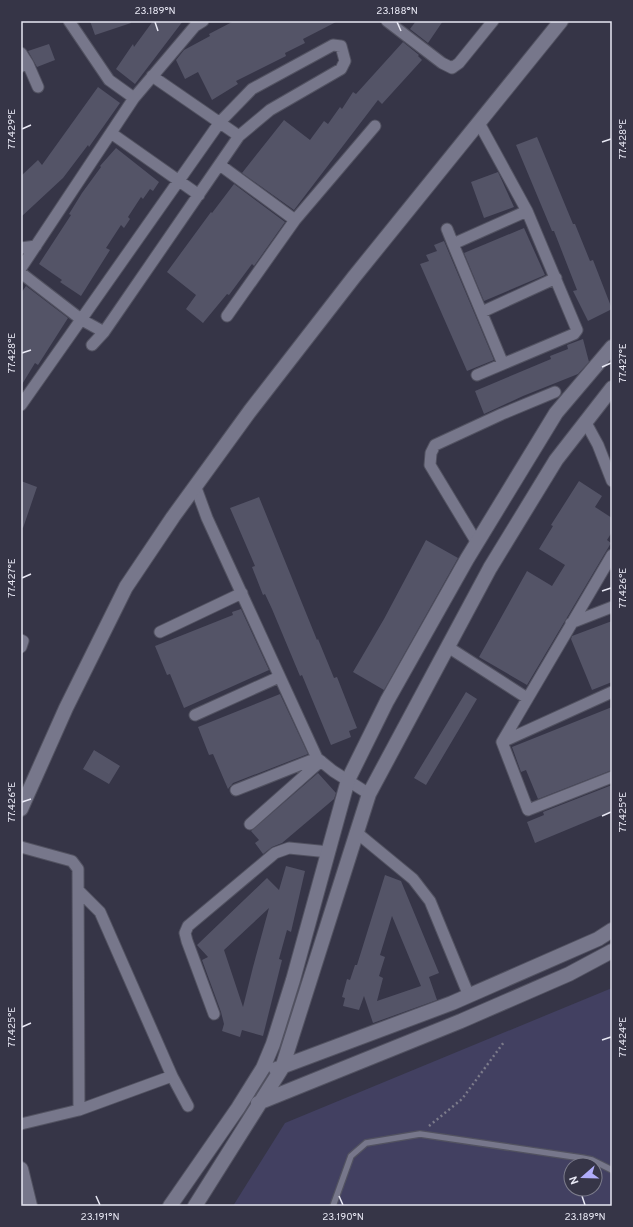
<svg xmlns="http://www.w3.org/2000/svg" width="633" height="1227" font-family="Overpass,sans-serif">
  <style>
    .green { fill: #424061; fill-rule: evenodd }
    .building { fill: #545467; fill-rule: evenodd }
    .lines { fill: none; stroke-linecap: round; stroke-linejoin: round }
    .service-casing { stroke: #525261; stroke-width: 8 }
    .minor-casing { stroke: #525261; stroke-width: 13 }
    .tertiary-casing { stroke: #525261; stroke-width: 16 }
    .path { stroke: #7c7b8b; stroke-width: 2.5; stroke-dasharray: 2 3; stroke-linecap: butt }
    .service { stroke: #77778b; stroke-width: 5.5 }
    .minor { stroke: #77778b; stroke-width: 11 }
    .tertiary { stroke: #77778b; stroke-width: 14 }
    .ticks { fill: none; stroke: #e8e8f4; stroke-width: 1.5 }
    .neatline { fill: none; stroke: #e8e8f4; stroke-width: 1.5 }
    .ticks-label { font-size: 10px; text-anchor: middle; fill: #e8e8f4 }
  </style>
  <rect width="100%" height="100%" fill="#363547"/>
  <!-- green -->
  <path class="green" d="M612,988v218h-379l52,-83zM571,1165h24v24h-24z"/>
  <!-- building -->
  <path class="building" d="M90,21h41v2l-36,12z
    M153,21h30l-48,63 -19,-15 17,-25 1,3z
    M234,21h104l-35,18 2,4 -20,10 1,3 -50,25 2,3 -26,16 -14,-28 -13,7 -9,-19 8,-10 26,-14 -1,-2z
    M416,21h27l-15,22 -18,-14z
    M403,42l16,13 -1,1 4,4 -40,44 -4,-4 -84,110 -52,-37 42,-53 26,20 14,-19 4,3 12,-17 2,2 11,-17 3,2z
    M49,44l6,16 -18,7 -9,-16z
    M98,87l22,16 -31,44 -1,-2 -25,33 -42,39v-41l17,-16 4,5z
    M537,137l36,87h2l15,37 3,-1 19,49 -24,12 -15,-30 4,-1 -23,-59h-2l-36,-86z
    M116,148l43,34 -6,9 -3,-2 -7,10 -2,-2 -13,20 2,2 -6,9 -3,-3 -15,23 4,2 -29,46 -21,-14 2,-2 -23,-16 32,-49 -2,-1 13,-21 19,-26 -1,-1z
    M498,172l16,35 -30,11 -13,-36z
    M234,184l51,38 -31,44 -2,-2 -23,31 -2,-1 -24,29 -17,-14 10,-14 -29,-23 44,-60 1,1z
    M524,228l21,47 -61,26 -20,-48z
    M444,241l50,119 -27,11 -47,-107 9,-3 -3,-6 11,-4 -3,-6z
    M26,286l42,32 -30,47 -3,-2 -14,23v-93z
    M583,339l6,23 -11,12 -55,22 -39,18 -9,-23 76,-32 -1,-3 18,-7 -1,-4z
    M21,481l16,6 -14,41 -2,-1z
    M579,481l23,15 -7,11 17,11v14l-5,8 4,3 -84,142 -48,-28 48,-86 25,15 13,-21 -26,-16 14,-23 -2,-1z
    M259,497l58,143 1,-1 16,39 3,-1 20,51 -8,3 2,6 -20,8 -29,-70 -2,1 -28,-67 -7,-15 -2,1 -11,-28 3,-1 -25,-58z
    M426,540l32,18 -74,132 -31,-18 31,-53z
    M241,609l28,61 -85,38 -14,-34 -3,1 -12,-29 78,-31 -1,-3z
    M612,621v61l-20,8 -21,-51 1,-3z
    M466,692l11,7 -51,86 -12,-7z
    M280,694l28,60 -75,29 -5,6 -15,-35 -4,1 -11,-28z
    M612,707v63l-74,29 -12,-29 -5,2 -9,-25z
    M94,750l26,16 -11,18 -26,-15z
    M318,773l18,20 -2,6 -52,44 -10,4 -9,7 -8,-11 4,-3 -8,-9z
    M612,785v26l-77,32 -8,-21 17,-7 -1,-3z
    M286,866l19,5 -14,61 -4,-2 -8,29 3,1 -19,76 -21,-6 -2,7 -18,-6 2,-7 -3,-12 -19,-52 6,-3 -11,-12 70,-67 12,12zM269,908l-16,59 -10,40 -19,-57z
    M385,875l16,6 38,92 -10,4 8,23 -64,23 -9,-27 -5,14 -16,-4 2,-8 -3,-1 5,-18 3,1 5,-15h2zM392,916l29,70 -44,15 6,-23 -4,-2 6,-19 -5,-2z"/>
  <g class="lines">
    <!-- service casing -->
    <g class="service-casing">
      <path id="service" d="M333,1206l18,-50 15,-13 54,-9 162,24 10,2 20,10"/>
    </g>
    <!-- minor casing -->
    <g class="minor-casing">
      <path id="minor" d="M69,21l40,59 25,18
        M387,21l55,42 10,5 7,-5 34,-42
        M21,53l7,11 -6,2
        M28,64l10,23
        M152,76l87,60
        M111,133l88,62
        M220,165l75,55 -68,96
        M295,220l80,-94
        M447,229l6,15
        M21,248l15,-2
        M21,268l113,-170 61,-72 8,-5
        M21,273l61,47 22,12 -12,13
        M482,312l74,-34
        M503,364l-50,-120 74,-33
        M477,375l97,-41 3,-4 -50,-119 -48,-88
        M21,405l199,-283 32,-33 81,-44 8,1 4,15 -4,8 -71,41 -31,26 -135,196
        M585,421l13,24 14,36
        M196,488l11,30 110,240 16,13 36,23
        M477,543l-47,-78 1,-12 4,-8 67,-31 53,-22
        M612,555l-110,187 26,68 84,-33
        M571,623l41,-16
        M160,632l82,-39
        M21,640l2,1 -2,6
        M448,647l79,51
        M195,715l84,-38
        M502,742l110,-50
        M236,790l81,-32
        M250,824l71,-63
        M356,832l57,47 17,22 39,95
        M21,847l51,14 6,8 1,241 -58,14
        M79,891l21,21 72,164 -93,34
        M214,1014l-27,-73 -2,-8 3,-7 87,-73 14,-5 40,4
        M172,1076l16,30"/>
    </g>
    <!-- tertiary casing -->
    <g class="tertiary-casing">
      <path id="tertiary" d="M21,809l45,-101 60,-121 47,-70 77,-106 104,-134 207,-256
        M276,1069l176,-66 146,-64 14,-9
        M258,1103l203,-82 108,-47 43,-23
        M21,1169l9,37
        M170,1206l68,-98 25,-40 10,-24 20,-64 55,-200 39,-79 80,-142 89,-146 56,-66
        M195,1206l87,-138 87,-274 121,-226 66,-108 56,-72"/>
    </g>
    <!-- path -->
    <path class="path" d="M429,1126l33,-27 42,-57"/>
    <!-- service -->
    <use href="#service" class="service"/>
    <!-- minor -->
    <use href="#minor" class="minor"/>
    <!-- tertiary -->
    <use href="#tertiary" class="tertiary"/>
  </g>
  <!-- ticks -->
  <path class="ticks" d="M155,22l3,9M397,22l4,9M22,129l9,-4M602,142l9,-3M22,353l9,-3M602,367l9,-4M22,578l9,-4M602,591l9,-3M22,802l9,-3M602,816l9,-4M22,1027l9,-4M602,1040l9,-3M96,1196l4,9M339,1196l4,9M582,1196l3,9"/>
  <!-- border -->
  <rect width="633" height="1227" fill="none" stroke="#363547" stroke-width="44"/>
  <!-- north arrow -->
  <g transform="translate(583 1177) rotate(250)"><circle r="19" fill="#363547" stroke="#7d7d8c"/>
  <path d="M0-3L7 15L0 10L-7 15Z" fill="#b0adfa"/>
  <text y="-6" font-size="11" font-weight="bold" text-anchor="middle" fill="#e8e8f4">N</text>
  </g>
  <rect x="22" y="22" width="589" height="1183" class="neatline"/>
  <g class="ticks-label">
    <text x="155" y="14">23.189°N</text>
    <text x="397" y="14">23.188°N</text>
    <text transform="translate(11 129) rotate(-90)" y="4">77.429°E</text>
    <text transform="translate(622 139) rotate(-90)" y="4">77.428°E</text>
    <text transform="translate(11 353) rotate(-90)" y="4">77.428°E</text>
    <text transform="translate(622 363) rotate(-90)" y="4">77.427°E</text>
    <text transform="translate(11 578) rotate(-90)" y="4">77.427°E</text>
    <text transform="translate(622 588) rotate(-90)" y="4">77.426°E</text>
    <text transform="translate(11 802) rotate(-90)" y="4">77.426°E</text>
    <text transform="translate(622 812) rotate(-90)" y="4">77.425°E</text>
    <text transform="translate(11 1027) rotate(-90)" y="4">77.425°E</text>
    <text transform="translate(622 1037) rotate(-90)" y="4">77.424°E</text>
    <text x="100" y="1220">23.191°N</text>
    <text x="343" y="1220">23.190°N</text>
    <text x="585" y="1220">23.189°N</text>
  </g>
</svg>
